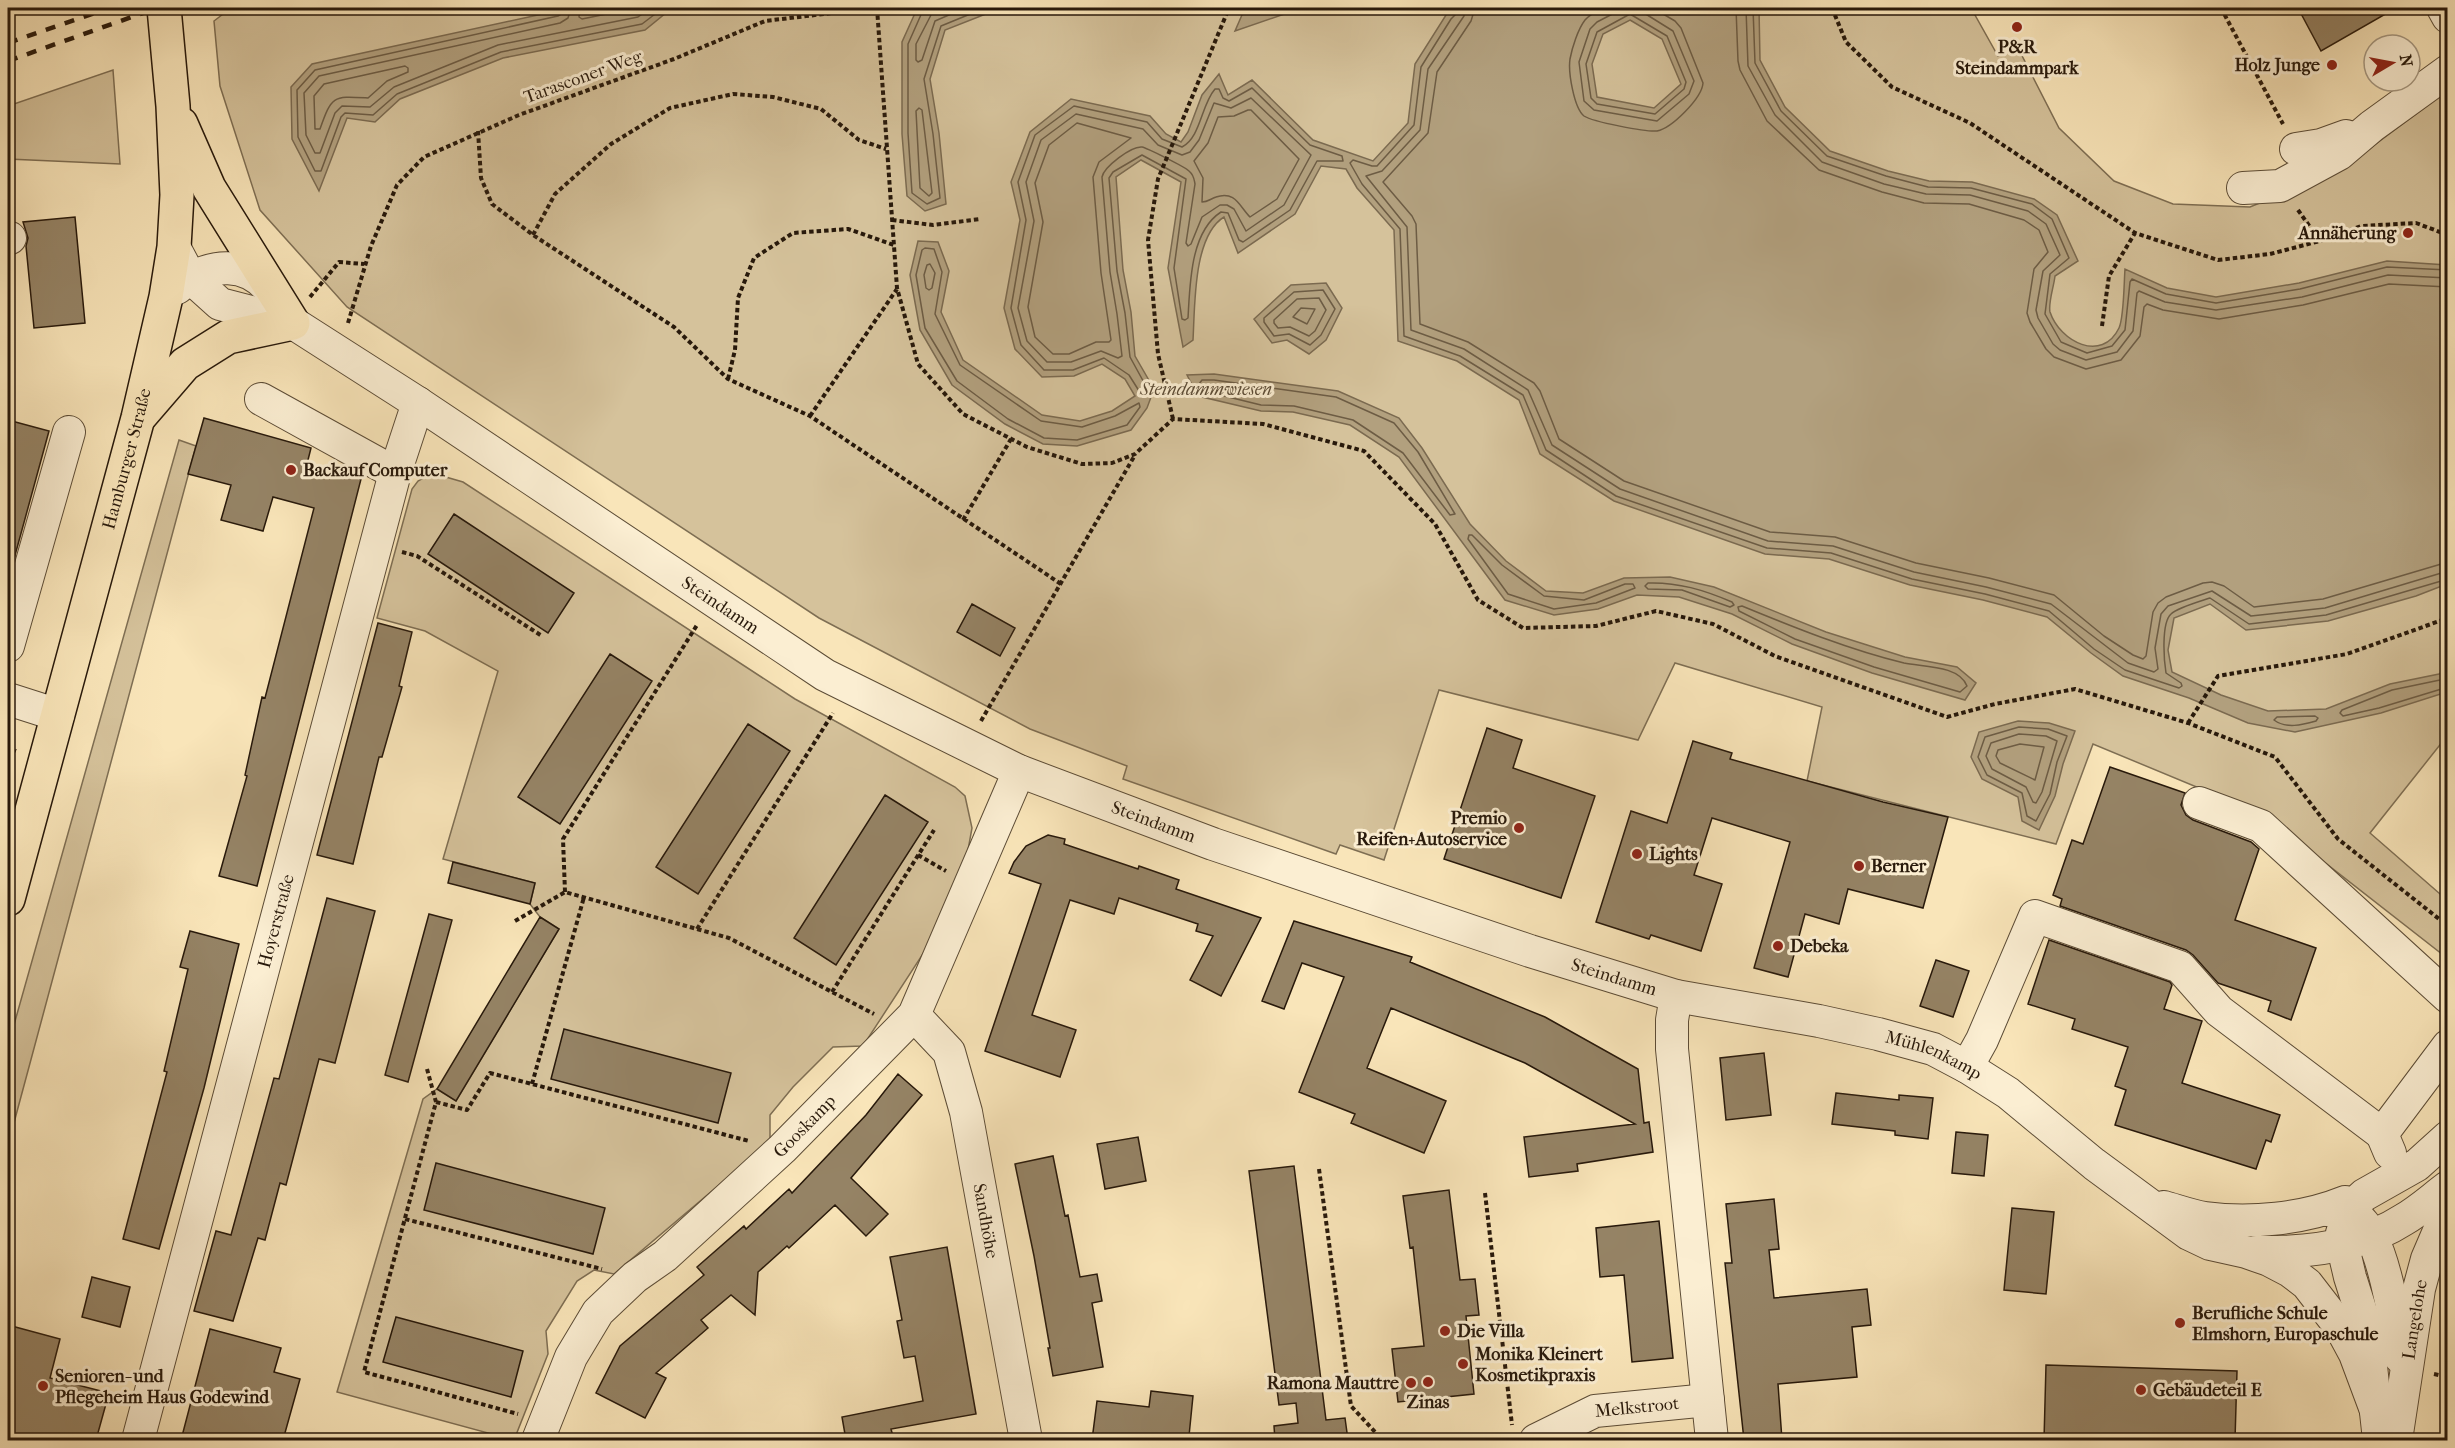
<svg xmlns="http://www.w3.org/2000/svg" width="2455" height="1448" font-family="'IM FELL French Canon',serif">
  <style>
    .green { fill: #d5c29b; stroke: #7e6e53; stroke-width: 1.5 }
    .water { fill: #b2a07e; stroke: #7b6a50; stroke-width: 1.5; fill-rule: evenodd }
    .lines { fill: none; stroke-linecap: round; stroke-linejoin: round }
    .shore { stroke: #6d5c44; stroke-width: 1.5 }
    .building { fill: #958365; stroke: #28190b; stroke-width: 1.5 }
    .minor-casing { stroke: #5c4c36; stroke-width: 34 }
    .major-casing { stroke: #28190b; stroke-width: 36 }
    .path { stroke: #28190b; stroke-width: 4; stroke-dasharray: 4.5 3; stroke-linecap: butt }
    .minor { stroke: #fbeed2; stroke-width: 32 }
    .major { stroke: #f9e5b9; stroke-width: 33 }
    .rail { stroke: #28190b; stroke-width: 4.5; stroke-dasharray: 10 10; stroke-linecap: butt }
    .poi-dot { fill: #8f2418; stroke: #fbeed2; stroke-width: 2 }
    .labels { text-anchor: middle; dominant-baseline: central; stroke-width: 6; stroke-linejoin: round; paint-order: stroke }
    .poi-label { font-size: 18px; font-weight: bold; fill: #28190b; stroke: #fbeed2; text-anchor: start }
    .street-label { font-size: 18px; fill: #28190b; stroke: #fbeed2 }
    .park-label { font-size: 18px; font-style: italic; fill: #5c4c36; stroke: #fbeed2 }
  </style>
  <rect width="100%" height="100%" fill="#f9e5b9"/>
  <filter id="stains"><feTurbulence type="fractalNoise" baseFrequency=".00333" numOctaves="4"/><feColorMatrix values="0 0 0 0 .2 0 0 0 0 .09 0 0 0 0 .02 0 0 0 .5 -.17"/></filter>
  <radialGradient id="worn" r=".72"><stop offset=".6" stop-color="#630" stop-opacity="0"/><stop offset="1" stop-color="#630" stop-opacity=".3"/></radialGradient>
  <!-- green -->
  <path class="green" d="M231,8h1740l27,48 19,-10 42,82 55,53 59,23 77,3 56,-23 52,-27 89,-66v645l-77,97 77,67v58l-183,-143 -171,-71 -37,100 -249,-63 15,-74 -147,-44 -37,77 -199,-50 -55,170 -44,-15 -4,9 -213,-75 4,-13 -97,-37 -211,-111 -472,-311 -87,-97 -40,-124 -6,-65z
    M113,70l7,94 -112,-5v-53z
    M179,440l17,6 -188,699v-99z
    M432,473l31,9 332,217 160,88 10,9 7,32 -4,22 -23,70 -82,126 -30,1 -40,40 -23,28v27l-156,132 -20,-4 -17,11 -31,50 2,23 -34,86 -177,-48 86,-293 14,-10 19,12 103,-172 -19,-12 -10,-13 5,-21 -92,-24 55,-188 -73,-40 -48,-13 35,-129 6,-8z"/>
  <!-- water -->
  <path class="water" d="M570,8h102l-27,22 -142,28 -103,41 -25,23 -28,-4 -28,73 -27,-52 -1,-52 21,-23z
    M922,8h79l-56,22 -15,49 9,54 7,71 -21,7 -18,-15 -5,-62v-92l14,-31z
    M1245,8h57l-67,23z
    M1455,8h304l1,52 25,47 45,44 58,20 41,10 43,1 62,17 23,16 21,46 -23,15c-1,10 -7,27 -5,36 10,30 52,51 69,16 5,-10 5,-47 6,-59l42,19 49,9 83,-14 88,-22 60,4v319l-31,12 -88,25 -82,9 -36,-26 -36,14 -6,32 4,22 49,23 47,16 58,-2 64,-25 49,-10 8,-5v23l-66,21 -86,19 -47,-9 -59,-25 -66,-22 -32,-23 -44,-36 -64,-17 -73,-15 -81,-26 -64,-5 -151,-53 -74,-47 -21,-54 -62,-39 -59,-20 -4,-111 -37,-42 -11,-19 -25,-3 -26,48 -57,39 -14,-36c-31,19 -29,89 -31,123l-10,7 -15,-79 13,-86 -40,-22 -25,17 7,93 8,42 4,44 19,33 -7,19 -16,22 -54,16 -34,-2 -38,-20 -53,-39 -32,-55 -10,-55 8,-34 20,1 11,29 -8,41 22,48 79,55 38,6 32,-10 23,-15 -10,-17 -23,-15 -28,12 -32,1 -27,-28 -11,-41 16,-88 -9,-38 19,-50 41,-33 79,17 16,18 15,8 7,-10 14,-37 17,-21 9,21 24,-15 61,60 60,21 35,-38 7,-59 31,-49zM1630,20l32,19 19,45 -27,24 -57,-11 -5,-33 11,-30z
    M1326,283l16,25 -16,32 -17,14 -22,-14 -15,3 -18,-24 37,-34z
    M1214,374l124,17 61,27 23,30 48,76 36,37 40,30 37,2 41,-15 46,-1 44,10 112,45 79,25 52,10 19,16 -11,17 -93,-27 -80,-29 -60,-30 -53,-17 -42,-2 -39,14 -44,6 -49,-15 -106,-143 -49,-32 -57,-13 -32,-1 -63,-15 -11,-21z
    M2018,721l31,2 26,8 -12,33 -8,32 -16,34 -17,-9 -4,-24 -36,-18 -11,-22 8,-25z"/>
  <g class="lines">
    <!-- shore -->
    <path class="shore" d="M564,8l-1,5 -5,3 -243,54 -18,20 1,47 17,34h6l20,-54 4,-4 28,2 24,-21 104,-42 141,-28 21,-16
      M571,8l-3,10 -8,5 -241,53 -15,17 2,42 9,18h5l15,-40 7,-7 28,1 24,-20 104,-42 140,-28 13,-9
      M580,8l-1,9 3,2 54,-11
      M924,8l-16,36v89l4,60 15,11 13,-6 -7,-64 -9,-55 17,-53 44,-18
      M932,8l-1,7 -15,29v16l2,2 4,-2 13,-39 30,-13
      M1458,8l-1,5 -6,6 -30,48 -7,58 -37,41h-5l-19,-6 -3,3 12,21 38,45 4,107 56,20 63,39 23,55 70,46 151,52 64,5 81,26 73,15 64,17 45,38 31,21 54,18 3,-2 -1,-3 -15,-10c-2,-12 -5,-50 5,-59 6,-6 30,-13 39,-16l39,26 77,-9 122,-36
      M1465,8l-1,8 -36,53 -8,61 -38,41 -16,5 41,51 4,103 53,19 64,41 24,55 68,44 148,52 65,5 81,26 72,15 65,17 77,59 26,9 4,-3 -3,-21 6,-34 7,-8 44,-15 39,25 74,-8 123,-37
      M1475,8l-4,13 -34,51 -9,61 -45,49 29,34 4,8 4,100 48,18 66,41 6,8 19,48 65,42 146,51 65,5 81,26 73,15 65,17 50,41 29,19 10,4 3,-3 7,-44 5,-9 8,-6 37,-14 9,-1 12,4 30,21 69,-8 125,-37
      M1604,8c-7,3 -14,6 -19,12 -7,9 -13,28 -15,39 -2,13 4,49 14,57 9,6 62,16 73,15 15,-3 45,-33 46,-48l-22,-55 -6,-7 -22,-13
      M1624,8l-27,14 -7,7 -11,33 5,39 10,9 63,11 32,-27 5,-13 -21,-50 -37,-23
      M1736,8l2,53 2,9 27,51 52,49 63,22 42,11 45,1 55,16 15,10 9,22 -14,17 -7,44 3,9 16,27 8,8 32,12 35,-9 19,-24 4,-29 3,-3 16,6 56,9 84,-14 86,-21 59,3
      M1746,8l2,58 27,49 47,47 62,22 42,10 44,1 58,16 18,13 14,31 -17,16 -7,39 2,8 15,26 7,6 26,10 31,-8 16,-21 4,-38 2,-2 26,11 51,8 86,-13 86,-22 60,3
      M1753,8l2,55 26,48 46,45 59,20 42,11 43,1 61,16 20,15 17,39 -19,16 -5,40 16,28 26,11 25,-7 13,-16 5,-48 2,-3 34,15 50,9 84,-14 87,-22 61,3
      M1630,14l37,22 19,46 -2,7 -29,25 -58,-10 -6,-6 -5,-34 11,-32z
      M405,66l3,2v4l-21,9 -19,17c-35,-2 -36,-3 -48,31h-5l-1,-33 10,-12z
      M1252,88l58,57 32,11 1,5h-26l-27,49 -47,32 -4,-2 -11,-27 -7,-1c-31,20 -31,73 -33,106l-3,2 -3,-1 -8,-51 12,-89 -44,-24 -29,17 -4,6 8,93 8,42 5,44 17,31 -1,5 -5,1 -12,-19 -25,-17 -31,12h-29l-23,-25 -10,-37 15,-88 -8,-38 17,-47 39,-29 73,16 15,17 20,8c19,-10 19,-42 33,-58h4l4,9 6,3z
      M1251,98l60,57 -27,50 -38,26 -12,-22 -7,-4h-7l-18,12 -11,27 -3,2 -2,-3 9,-59c-1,-5 -1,-9 -6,-13 -4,-4 -42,-23 -47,-24 -11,-1 -38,20 -40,30l8,95 7,42 5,42 -4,2 -17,-7 -30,11h-24l-20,-21 -9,-33 16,-87 -8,-39 15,-42 35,-26 67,15 15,16 24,10 8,-3 9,-12 15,-37 17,5z
      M919,108l3,2 10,83 -3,3 -9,-8 -4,-77z
      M1248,110h3l48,49 -22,40 -27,18c-10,-10 -15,-27 -34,-20 -6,2 -8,5 -14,5l1,-24 -9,-17 14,-18 10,-26 16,-1z
      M1077,123l54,15 -32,24 -6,15 8,96 10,67 -2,2h-13l-27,12h-16l-18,-17 -7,-30 15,-85 -8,-39 14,-38z
      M925,248l9,1 8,23 -7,42 25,51 81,56 41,6 33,-11 24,-13 1,4 -13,18 -50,15 -33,-2 -36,-19 -51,-38 -32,-53 -9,-53 6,-25z
      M930,264l5,9 -3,15 -3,2 -3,-2 -2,-13 3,-10z
      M1323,290l12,19 -14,26 -11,10 -21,-11 -15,2 -10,-14v-4l30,-26z
      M1319,298l7,12 -11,21 -6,5 -19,-9 -12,1 -4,-5v-3l23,-21z
      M1301,308l14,1 -8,15 -14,-7z
      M1202,380h12l122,17 58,26 24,29 37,62 -5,1 -47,-62 -50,-33 -59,-14 -33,-1 -57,-14 -5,-7z
      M1469,535h3l30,30 42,31 40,4 41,-16h8l2,4 -39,15 -42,6 -46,-15 -40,-55z
      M1648,583c30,-1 56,7 84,19l2,3 -4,2 -48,-17 -34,-1 -3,-3z
      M1742,606c51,21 108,44 162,57 19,4 55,2 63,23l-7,6 -86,-25 -79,-28 -56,-28 -1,-4z
      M2448,676l-8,4 -48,10 -50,20 -2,3 3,3 36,-8 69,-21
      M2315,716l3,2 -2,3c-14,4 -30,8 -42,-1l3,-3z
      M2019,727l29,2 19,7 -10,26 -7,32 -14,27 -9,-5 -5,-23 -35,-18 -9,-18 7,-20z
      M2019,734l27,2 11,5 -15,51 -6,11 -3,-1 -7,-15 -34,-18 -6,-13 5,-13z
      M2020,744l24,3 -9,33 -35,-17 -4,-7 2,-6z"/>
  </g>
  <!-- building -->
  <path class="building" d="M2298,8h98l-75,43z
    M75,217l10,106 -51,5 -8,-82 2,-8 -5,-16z
    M204,418l107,30 -4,16 54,15 -104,407 -38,-10 28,-100 -2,-1 17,-78 3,1 49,-190 -41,-11 -10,34 -42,-11 10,-35 -43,-11z
    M8,420l41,11 -35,128 -6,-1z
    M454,514l120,79 -26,40 -120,-79z
    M972,604l43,24 -15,28 -43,-24z
    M378,623l34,9 -13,54 3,1 -20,70h-3l-26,107 -36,-9z
    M610,654l42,27 -92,143 -42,-27z
    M748,724l42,27 -92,143 -42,-27z
    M1487,728l35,12 -9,28 82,28 -34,102 -117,-39z
    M1693,741l39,12 -2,6 153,43 65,15 -25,91 -75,-19 -9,35 -34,-10 -17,63 -34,-9 36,-126 -78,-24 -18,57 28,9 -21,67 -50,-16 -2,4 -53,-17 35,-111 36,12z
    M2110,767l75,26 -4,12 5,10 7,5 58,22 8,7 -24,71 81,28 -25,72 -23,-9 3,-10 -53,-18 -25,-28 -7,-5 -126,-44 2,-7 -9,-4 19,-55 11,4z
    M885,795l43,27 -92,143 -42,-27z
    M1048,835l17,4 -1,5 74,25 1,-3 40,14 -3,9 85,29 -40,78 -31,-16 23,-44 -17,-5 2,-7 -79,-26 -5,16 -44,-14 -38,115 44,15 -16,47 -75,-26 56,-167 -32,-11 5,-11 12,-16z
    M453,862l82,21 -5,21 -82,-21z
    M327,898l48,13 -40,152 -16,-4 -33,126 -6,-2 -15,57 -7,-2 -25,83 -39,-10 22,-80 15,4 43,-157 5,1z
    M429,914l23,6 -44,162 -23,-7z
    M540,917l19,12 -103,172 -19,-12z
    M1294,921l118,36 -2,5 135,55 93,52 6,54 5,-1 4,30 -76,12 1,7 -49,6 -5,-40 111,-13 -110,-61 -134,-55 -24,60 79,33 -22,52 -73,-30 4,-9 -56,-22 45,-115 -42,-14 -18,46 -22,-8z
    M190,931l49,13 -35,144 -45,161 -36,-10 44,-167 -3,-1 24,-102 -8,-2z
    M2049,940l121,42 2,3 -8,24 38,12 -20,62 98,32 -9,27 -5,-2 -10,29 -141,-44 11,-35 -11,-4 13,-39 -56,-18 3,-10 -47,-15z
    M1936,960l33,11 -16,46 -33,-11z
    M564,1029l167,44 -13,50 -167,-44z
    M1764,1053l7,62 -45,5 -6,-62z
    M898,1074l24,21 -71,83 37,36 -22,22 -31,-31 -46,43 -2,-2 -29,26 -3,43 -24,-20 -30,25 7,8 -52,45 10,5 -21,40 -49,-25 24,-47 84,-71 -7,-8 47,-41 2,3 43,-40 3,4 74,-78z
    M1836,1093l63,7v-5l34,3 -5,41 -33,-4v-4l-63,-7z
    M1956,1132l32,3 -4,41 -32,-3z
    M1138,1137l8,44 -41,8 -8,-45z
    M1053,1156l12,60 3,-1 12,62 17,-3 5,27 -10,2 11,64 -50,9 -5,-28h2l-16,-92 -19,-92z
    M436,1163l169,45 -12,46 -169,-44z
    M1294,1166l32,254 19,-2 3,22h-73l-1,-14 24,-3 -2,-20 -17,2 -30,-234z
    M1449,1190l11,90 15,-1 4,36 -13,1 8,78 -76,8 -6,-53 32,-3 -11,-99 -3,1 -7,-52z
    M1774,1199l5,50 -10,1 5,48 93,-9 4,36 -19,2 5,50 -79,7 4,56h-38l-19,-177h7l-6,-59z
    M2012,1208l42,4 -8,82 -42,-4z
    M1659,1221l14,137 -41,4 -8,-87 -24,2 -4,-49z
    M947,1247l29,167 -85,15 3,11h-48l-4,-23 81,-16 -8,-45 -11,2 -7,-37 5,-1 -12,-63z
    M92,1277l38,10 -10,40 -38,-10z
    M396,1317l127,34 -12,46 -128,-35z
    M8,1325l52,14 -10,39 59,15 -13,47h-88z
    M210,1329l71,19 -7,24 26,7 -17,61h-102z
    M2046,1365l191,6 -2,69h-191z
    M1151,1391l42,5 -4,40 -12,-1v5h-85l5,-39 52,6z"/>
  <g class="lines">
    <!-- minor casing -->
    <g class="minor-casing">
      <g id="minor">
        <path d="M2443,8l5,9"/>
        <path d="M2296,149l25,-4 25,-9"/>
        <path d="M2243,188l37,-2 59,-32 33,-28 76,-55"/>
        <path d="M8,239l2,-1"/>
        <path id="s1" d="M174,247l16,30 30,27 73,19 125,80 407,272 194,96 194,73 317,107 146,45 143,25 59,13 55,15 34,18 41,26 86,71 95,70 21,10 36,8 23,8 21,11 17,13 34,44 14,26 22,59"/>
        <path d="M177,288c32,-26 72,-29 97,7"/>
        <path d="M261,399l134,74"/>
        <path d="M8,646l61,-214"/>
        <path d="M8,699l50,16"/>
        <path d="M2199,803l62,23 187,171"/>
        <path d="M1676,996l-4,24v29l40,391"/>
        <path id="s2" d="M914,1015l35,37 17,60 60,328"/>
        <path d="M1967,1067l15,-27 53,-124 145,51 39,44 163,123"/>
        <path d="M2390,1153l-8,-19 66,-88"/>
        <path d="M2164,1207c14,4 28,9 41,11 45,6 98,1 140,-16"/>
        <path d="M2326,1210c11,0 22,0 31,7 26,19 39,108 43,140"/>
        <path d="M2256,1252c49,1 105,-5 147,-32 16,-9 30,-22 45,-33"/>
        <path id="s3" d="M138,1440l257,-967 23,-70"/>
        <path id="s4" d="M538,1440l33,-83 27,-45 37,-35 30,-21 117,-107 132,-134 105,-244"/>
        <path id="s5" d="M1536,1440l59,-29 113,-11"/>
        <path d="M2379,1440l-9,-83 -7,-39 -13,-41 -8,-34v-10l11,-28 11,-10 53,-30 31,-28"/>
        <path id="s6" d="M2396,1440l23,-151 8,-30 21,-49"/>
      </g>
    </g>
    <!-- major casing -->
    <g class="major-casing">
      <g id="major">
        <path d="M141,415l44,-51 43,-27 65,-14 -84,-135 -28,-64"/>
        <path id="s7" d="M8,899l130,-481 28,-121 8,-50 3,-52 -4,-89 -9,-98"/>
      </g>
    </g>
    <!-- path -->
    <path class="path" d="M877,8l20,280 21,76 45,50 64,33 55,17 30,-1 23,-9 38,-35 90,5 101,27 71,73 43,76 45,28 73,-2 60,-15 57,13 62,32 172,61 48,-13 80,-15 113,34 87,34 63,82 110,87
      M1832,8l14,34 46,45 78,36 165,110 83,27 52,-6 50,-13 41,-15 55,-3 32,12
      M2221,8l62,116
      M478,131l3,47 11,26 41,31 141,92 54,52 82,37 251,168
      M2298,210l22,31
      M892,220l41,5 47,-6
      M533,235l22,-41 56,-50 59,-36 63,-14 40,3 48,12 38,31 27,9
      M310,297l29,-35 25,2
      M348,323l23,-77 26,-61 27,-28 95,-42 155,-56 91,-38 109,-13
      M2102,326l7,-50 26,-43
      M728,379l7,-29 3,-52 16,-40 39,-25 55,-4 46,16
      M810,416l87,-127
      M1173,419l-15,-65 -10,-114 10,-61 71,-171
      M963,520l48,-81
      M402,552l15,4 125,80
      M981,721l154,-266
      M2188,723l30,-47 129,-22 101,-36
      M8,748l8,3
      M918,855l28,16
      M565,892l-2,-53 134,-214
      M515,921l50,-29 164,46 145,76
      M697,929l136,-216
      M832,992l102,-162
      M427,1069l9,33 -72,270 154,42
      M532,1084l52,-187
      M436,1102l31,8 23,-37 259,68
      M1319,1169l32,237 24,26 1,8
      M1485,1193l27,232
      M405,1219l197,50
      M2434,1374l14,3"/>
    <!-- minor -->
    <use href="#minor" class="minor"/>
    <!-- major -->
    <use href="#major" class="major"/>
    <!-- rail -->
    <path class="rail" d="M8,43l101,-35
      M8,61l149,-53"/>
  </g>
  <!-- markers -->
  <g class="poi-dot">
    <circle cx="2017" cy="27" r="6"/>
    <circle cx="2332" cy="65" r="6"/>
    <circle cx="2408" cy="233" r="6"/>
    <circle cx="291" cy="470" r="6"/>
    <circle cx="1519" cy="828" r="6"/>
    <circle cx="1637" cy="854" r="6"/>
    <circle cx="1859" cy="866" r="6"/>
    <circle cx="1778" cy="946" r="6"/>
    <circle cx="2180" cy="1323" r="6"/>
    <circle cx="1445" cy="1331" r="6"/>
    <circle cx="1463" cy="1364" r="6"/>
    <circle cx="1428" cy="1382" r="6"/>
    <circle cx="1411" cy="1383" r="6"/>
    <circle cx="43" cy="1386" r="6"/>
    <circle cx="2141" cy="1390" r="6"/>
  </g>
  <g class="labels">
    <!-- poi labels -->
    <g class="poi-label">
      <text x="2017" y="47" text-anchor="middle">P&amp;R<tspan x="2017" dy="21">Steindammpark</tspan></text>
      <text x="2320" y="65" text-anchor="end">Holz Junge</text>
      <text x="2396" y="233" text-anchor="end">Annäherung</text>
      <text x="303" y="470">Backauf Computer</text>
      <text x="1507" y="818" text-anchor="end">Premio<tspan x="1507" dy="21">Reifen+Autoservice</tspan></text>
      <text x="1649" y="854">Lights</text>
      <text x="1871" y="866">Berner</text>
      <text x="1790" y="946">Debeka</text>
      <text x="2192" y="1313">Berufliche Schule<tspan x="2192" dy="21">Elmshorn, Europaschule</tspan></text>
      <text x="1457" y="1331">Die Villa</text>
      <text x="1475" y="1354">Monika Kleinert<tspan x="1475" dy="21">Kosmetikpraxis</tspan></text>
      <text x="55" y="1376">Senioren- und<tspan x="55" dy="21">Pflegeheim Haus Godewind</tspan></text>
      <text x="1399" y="1383" text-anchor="end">Ramona Mauttre</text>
      <text x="2153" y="1390">Gebäudeteil E</text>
      <text x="1428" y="1402" text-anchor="middle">Zinas</text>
    </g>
    <!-- street labels -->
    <g class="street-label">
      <text transform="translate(583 77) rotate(-20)">Tarasconer Weg</text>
      <text stroke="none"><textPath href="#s7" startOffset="456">Hamburger Straße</textPath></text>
      <text stroke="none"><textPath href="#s1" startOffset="662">Steindamm</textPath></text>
      <text stroke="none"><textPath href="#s1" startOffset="1148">Steindamm</textPath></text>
      <text stroke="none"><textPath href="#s3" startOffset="537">Hoyerstraße</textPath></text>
      <text stroke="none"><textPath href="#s1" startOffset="1634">Steindamm</textPath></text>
      <text stroke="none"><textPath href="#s1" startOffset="1964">Mühlenkamp</textPath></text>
      <text stroke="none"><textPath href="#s4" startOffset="420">Gooskamp</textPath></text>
      <text stroke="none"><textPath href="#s2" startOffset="224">Sandhöhe</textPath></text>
      <text stroke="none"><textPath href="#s6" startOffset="122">Langelohe</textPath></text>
      <text stroke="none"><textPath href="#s5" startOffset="108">Melkstroot</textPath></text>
    </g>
    <!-- park labels -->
    <g class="park-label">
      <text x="1206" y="389">Steindammwiesen</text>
    </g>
  </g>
  <!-- margin -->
  <rect width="2455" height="1448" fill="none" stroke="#f9e5b9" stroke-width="30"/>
  <rect x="9" y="9" width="2437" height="1430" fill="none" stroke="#28190b" stroke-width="3"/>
  <rect x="15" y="15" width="2425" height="1418" fill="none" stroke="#28190b" stroke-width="1.5"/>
  <!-- north arrow -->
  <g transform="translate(2392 63) rotate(80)"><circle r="28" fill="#fbeed2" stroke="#a79982" stroke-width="1.5"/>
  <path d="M0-4.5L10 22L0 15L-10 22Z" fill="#8f2418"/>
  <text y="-9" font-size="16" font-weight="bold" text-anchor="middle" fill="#28190b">N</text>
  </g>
  <rect width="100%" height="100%" filter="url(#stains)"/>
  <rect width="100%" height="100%" fill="url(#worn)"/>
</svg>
